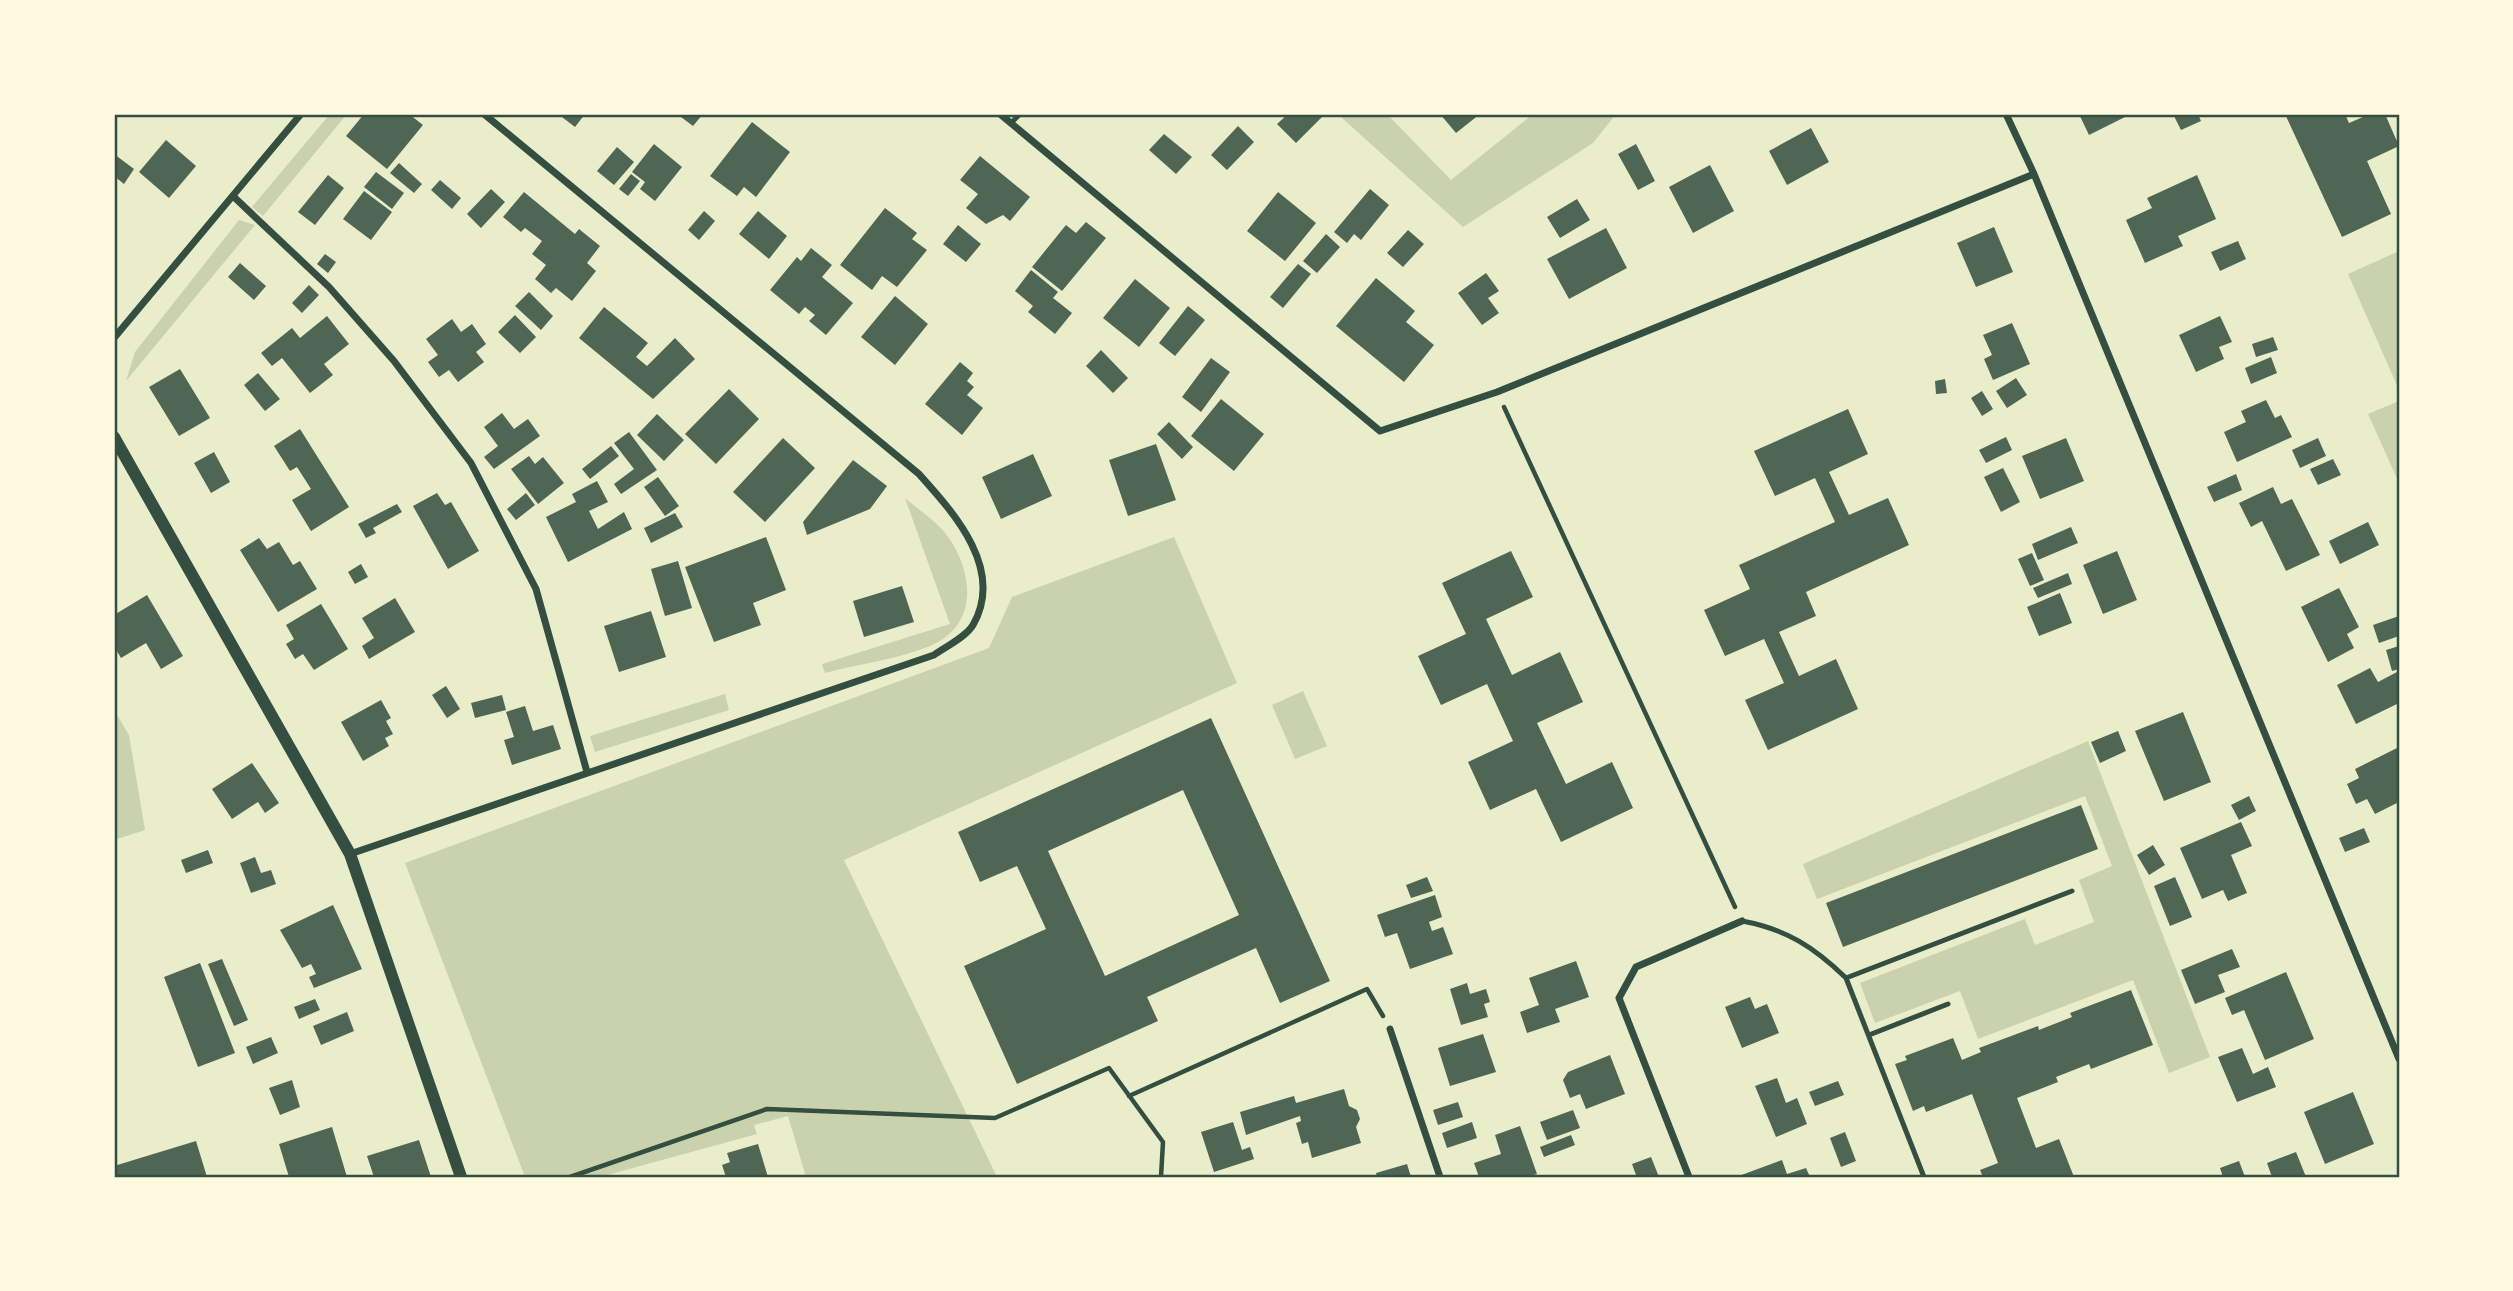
<svg xmlns="http://www.w3.org/2000/svg" width="2513" height="1291" font-family="Overpass,sans-serif">
  <style>
    .green { fill: #cad2ad }
    .building { fill: #4f6655; fill-rule: evenodd }
    .lines { fill: none; stroke-linecap: round; stroke-linejoin: round }
    .path { stroke: #344e41; stroke-width: 4.5 }
    .service { stroke: #344e41; stroke-width: 5 }
    .minor { stroke: #344e41; stroke-width: 7 }
    .tertiary { stroke: #344e41; stroke-width: 12 }
    .neatline { fill: none; stroke: #344e41; stroke-width: 2.5 }
  </style>
  <rect width="100%" height="100%" fill="#e9edc9"/>
  <!-- green -->
  <path class="green" d="M330,114h17l-84,102 -11,-9z
    M1346,114h41l64,66 82,-66h83l-23,29 -130,84 -121,-109z
    M239,220l16,5 -129,156 9,-29z
    M2399,251v139l-51,-116z
    M2399,401v82l-31,-69z
    M905,498c14,12 34,25 44,40 25,37 29,88 -19,108 -32,13 -71,18 -105,27l-3,-9 128,-40z
    M1174,537l63,146 -393,177 153,317h-191l-18,-61 -34,9 3,9 -157,43h-75l-120,-314 584,-215 23,-51z
    M1303,691l24,55 -32,13 -23,-54z
    M725,694l4,16 -134,42 -5,-16z
    M114,710l15,25 16,95 -31,10z
    M2088,741l122,316 -41,16 -36,-93 -155,59 -18,-48 -85,32 -15,-40 165,-64 10,26 59,-23 -15,-42 33,-14 -27,-70 -268,103 -14,-35z"/>
  <!-- building -->
  <path class="building" d="M364,114h45l14,11 -36,44 -41,-33z
    M558,114h27l-10,13z
    M677,114h26l-10,12z
    M1288,114h37l-29,29 -19,-19z
    M1440,114h40l-24,19z
    M2079,114h44l2,3 -36,18z
    M2173,114h25l3,7 -20,9z
    M2285,114h60l4,9 21,-9h15l14,32 -32,15 24,53 -49,23z
    M752,122l38,30 -34,45 -12,-10 -7,9 -27,-20z
    M1238,126l16,16 -27,28 -16,-15z
    M1811,128l18,34 -42,23 -18,-34z
    M1164,134l28,23 -16,17 -27,-24z
    M166,140l30,26 -27,32 -30,-26z
    M654,144l28,23 -27,34 -15,-12 5,-7 -13,-10z
    M1636,144l19,37 -17,9 -20,-36z
    M617,147l17,15 -20,23 -17,-14z
    M114,154l20,15 -10,15 -10,-8z
    M980,156l50,41 -20,24 -7,-6 -17,9 -20,-16 12,-14 -18,-14z
    M399,163l23,21 -8,9 -24,-20z
    M1710,165l24,46 -41,22 -24,-46z
    M376,172l28,21 -12,16 -28,-22z
    M631,174l9,7 -12,15 -9,-7z
    M328,175l16,13 -29,37 -17,-13z
    M2197,175l19,44 -38,17 5,10 -38,17 -19,-43 26,-12 -5,-10z
    M440,180l21,18 -9,11 -21,-19z
    M491,189l14,13 -24,26 -14,-14z
    M1370,189l19,16 -28,35 -7,-6 -7,9 -13,-11z
    M364,191l28,21 -21,28 -28,-21z
    M524,192l51,42 4,-5 21,17 -13,17 9,8 -24,30 -16,-13 -5,5 -16,-14 11,-14 -14,-11 10,-13 -17,-13 -4,4 -18,-15z
    M1278,192l38,31 -31,38 -38,-30z
    M1577,199l13,21 -30,18 -13,-21z
    M885,208l32,25 -5,6 15,11 -30,37 -15,-11 -10,14 -32,-25z
    M704,211l11,10 -16,19 -11,-10z
    M758,211l29,25 -18,23 -30,-25z
    M1086,222l20,16 -44,53 -30,-24 34,-42 10,8z
    M958,225l23,19 -15,18 -23,-18z
    M1994,227l19,45 -37,15 -19,-44z
    M1606,228l21,40 -58,31 -22,-40z
    M1408,230l16,14 -21,23 -16,-14z
    M1326,234l14,13 -23,26 -14,-12z
    M2238,241l8,18 -26,12 -9,-19z
    M811,248l21,17 -10,12 31,26 -27,32 -17,-14 6,-6 -10,-8 -6,7 -29,-24 27,-33 4,4z
    M325,254l11,8 -8,11 -11,-9z
    M240,263l26,23 -12,14 -26,-23z
    M1298,264l13,10 -28,34 -13,-11z
    M1031,270l27,22 -5,6 19,15 -17,21 -27,-22 5,-6 -18,-15z
    M1486,273l13,18 -11,7 11,15 -17,12 -24,-32z
    M1376,278l39,33 -9,11 28,23 -30,37 -68,-56z
    M1135,279l35,29 -31,39 -36,-29z
    M309,285l10,10 -17,18 -10,-10z
    M529,292l24,24 -12,14 -26,-24z
    M895,296l33,28 -33,41 -34,-28z
    M1188,306l17,14 -30,36 -16,-13z
    M604,307l44,36 -12,14 11,9 28,-28 20,21 -42,40 -74,-61z
    M515,315l21,22 -16,16 -22,-21z
    M327,316l22,28 -25,20 9,11 -23,18 -28,-35 -10,8 -11,-13 31,-25 8,10z
    M2220,316l12,26 -13,5 5,12 -28,13 -17,-37z
    M452,319l9,13 11,-8 14,20 -10,8 8,10 -26,20 -9,-12 -10,7 -11,-15 10,-7 -12,-16z
    M2012,323l18,41 -37,16 -9,-21 8,-4 -9,-20z
    M2273,337l5,13 -22,7 -4,-13z
    M1101,350l27,28 -15,15 -27,-27z
    M2271,357l6,16 -26,11 -6,-16z
    M1211,358l19,14 -29,40 -19,-15z
    M960,362l13,11 -6,8 7,6 -7,8 16,13 -21,27 -37,-31z
    M180,369l30,49 -31,18 -30,-49z
    M258,373l22,26 -15,12 -21,-26z
    M2016,378l11,17 -20,13 -11,-17z
    M1945,379l2,14 -11,1 -1,-13z
    M729,389l30,30 -43,45 -31,-30z
    M1982,391l11,18 -11,7 -11,-18z
    M1221,399l43,35 -30,37 -43,-35z
    M2266,400l9,18 6,-3 11,22 -55,25 -13,-30 22,-10 -5,-11z
    M1848,409l20,45 -39,18 20,43 39,-17 21,47 -103,47 10,24 -37,16 20,44 37,-17 22,50 -90,41 -23,-50 39,-17 -20,-44 -39,17 -21,-46 46,-21 -11,-24 96,-43 -20,-44 -40,18 -21,-45z
    M502,413l12,16 14,-10 12,17 -46,33 -10,-12 14,-11 -14,-19z
    M657,414l27,26 -20,21 -27,-26z
    M1169,422l24,25 -11,12 -25,-25z
    M300,429l49,78 -38,24 -19,-31 19,-11 -14,-22 -7,4 -16,-25z
    M629,432l28,38 -36,24 -7,-10 20,-15 -20,-26z
    M2006,437l6,13 -26,13 -7,-13z
    M783,438l32,30 -50,54 -32,-30z
    M2066,438l18,43 -44,18 -18,-43z
    M2318,438l8,18 -26,12 -8,-18z
    M1156,444l20,56 -48,16 -19,-56z
    M611,446l8,10 -29,23 -8,-10z
    M214,452l16,30 -19,11 -17,-30z
    M1033,454l19,42 -51,23 -19,-42z
    M529,456l6,8 8,-7 21,26 -26,21 -27,-35z
    M2333,459l8,16 -23,10 -8,-16z
    M853,460l34,26 -17,23 -63,26 -4,-13z
    M2003,468l17,34 -19,10 -17,-35z
    M2236,474l6,16 -28,12 -7,-15z
    M658,477l21,29 -14,10 -21,-29z
    M597,481l11,21 -19,9 9,18 26,-17 8,17 -64,33 -22,-45 30,-15 -4,-8z
    M2273,487l8,17 11,-5 28,56 -34,16 -24,-50 -11,6 -12,-24z
    M437,493l8,12 6,-3 28,49 -31,18 -35,-63z
    M526,493l9,12 -19,15 -9,-11z
    M397,504l5,8 -29,16 3,5 -10,5 -8,-14z
    M675,513l8,14 -32,16 -7,-15z
    M2368,522l11,23 -39,19 -11,-23z
    M2071,527l7,16 -40,17 -6,-16z
    M766,537l20,53 -33,13 8,22 -47,17 -29,-75z
    M259,538l8,11 12,-7 14,23 7,-4 17,28 -39,23 -38,-62z
    M1511,551l22,46 -47,22 26,56 48,-23 23,50 -46,21 29,61 46,-22 21,46 -72,34 -25,-53 -46,21 -22,-48 45,-21 -26,-57 -46,21 -23,-49 48,-22 -24,-51z
    M2117,551l20,49 -34,14 -20,-49z
    M2032,553l12,27 -14,6 -12,-27z
    M678,561l14,47 -27,8 -14,-47z
    M361,564l7,13 -13,7 -7,-12z
    M2068,573l4,11 -34,14 -5,-10z
    M902,586l12,36 -50,15 -11,-36z
    M2339,588l20,39 -12,7 7,14 -26,14 -27,-55z
    M2060,593l12,30 -33,13 -12,-29z
    M147,595l36,61 -22,13 -15,-26 -25,15 -7,-12v-31z
    M395,598l20,34 -46,27 -7,-13 12,-8 -12,-20z
    M321,604l27,45 -34,21 -11,-16 -8,5 -9,-15 8,-5 -8,-14z
    M651,611l15,46 -47,15 -15,-46z
    M2399,616v20l-20,7 -6,-18z
    M2399,646v23l-7,2 -6,-21z
    M2370,668l8,14 19,-10 2,31 -43,21 -19,-39z
    M446,686l14,23 -13,9 -15,-23z
    M502,695l4,15 -31,8 -4,-15z
    M381,700l10,18 -5,3 7,13 -8,4 4,8 -26,15 -22,-39z
    M525,706l8,25 20,-6 8,24 -49,16 -8,-25 10,-3 -8,-25z
    M2183,712l28,70 -47,19 -29,-70z
    M1211,718l119,263 -50,22 -24,-55 -109,49 11,24 -141,63 -53,-118 82,-37 -29,-63 -37,16 -22,-50zM1183,790l56,125 -134,61 -57,-125z
    M2118,731l8,20 -26,12 -9,-21z
    M2399,747v55l-24,12 -8,-15 -11,5 -9,-20 12,-6 -4,-9z
    M252,763l27,40 -14,10 -7,-11 -26,17 -20,-30z
    M2249,796l7,15 -17,9 -8,-15z
    M2081,805l17,44 -255,98 -17,-44z
    M2241,822l11,24 -21,9 16,38 -19,8 -5,-11 -21,9 -22,-51z
    M2364,828l6,14 -25,10 -6,-14z
    M2153,845l12,20 -16,10 -12,-20z
    M208,850l5,13 -27,10 -5,-13z
    M255,857l6,16 10,-3 5,14 -25,9 -11,-30z
    M1427,877l6,14 -22,7 -5,-13z
    M2175,877l17,40 -22,9 -16,-40z
    M1435,895l7,22 -13,5 3,9 11,-4 10,27 -43,15 -13,-36 -12,4 -8,-22z
    M333,905l29,64 -48,19 -5,-11 7,-3 -5,-10 -9,4 -22,-38z
    M2232,949l8,18 -22,8 7,17 -30,12 -14,-34z
    M222,959l26,61 -14,6 -26,-62z
    M1576,961l13,36 -34,12 5,13 -33,11 -7,-21 19,-7 -10,-27z
    M200,963l35,90 -37,14 -34,-90z
    M2286,972l28,67 -49,21 -21,-50 -12,5 -7,-17z
    M1467,983l3,11 16,-5 4,13 -6,2 4,13 -27,8 -11,-36z
    M2131,990l22,55 -62,24 -2,-5 -33,13 2,5 -41,16 19,50 23,-9 15,38h-91l-3,-7 18,-7 -26,-69 -46,18 -2,-6 -11,5 -18,-47 12,-4 -2,-4 48,-18 9,22 19,-8 -2,-4 59,-22 1,4 33,-13 -2,-4z
    M1750,997l5,12 12,-5 12,29 -37,15 -17,-41z
    M315,999l5,11 -21,9 -5,-12z
    M347,1012l7,19 -33,14 -8,-19z
    M1483,1034l13,38 -46,14 -12,-38z
    M271,1037l7,16 -25,11 -7,-17z
    M2242,1048l11,26 15,-7 8,20 -39,15 -19,-45z
    M1610,1055l15,39 -39,15 -6,-15 -10,4 -7,-18 5,-8z
    M1777,1078l9,25 11,-5 10,26 -31,13 -21,-51z
    M292,1080l8,27 -20,8 -11,-27z
    M1838,1081l6,14 -29,11 -6,-14z
    M1344,1089l5,17 8,4 3,9 -4,8 5,16 -49,15 -4,-16 -6,2 -6,-21 5,-2 -1,-5 -54,19 -6,-23 54,-16 2,7z
    M2353,1092l21,52 -49,20 -21,-52z
    M1458,1102l5,15 -25,8 -5,-15z
    M1573,1110l7,18 -33,12 -7,-18z
    M1233,1122l9,28 8,-3 4,12 -40,13 -13,-40z
    M1472,1122l5,16 -30,10 -5,-15z
    M1520,1126l17,48 -10,3h-48l-5,-14 27,-9 -6,-19z
    M332,1127l15,50h-58l-10,-33z
    M1845,1132l11,29 -15,6 -11,-29z
    M1571,1135l4,10 -31,12 -4,-10z
    M419,1140l12,37h-57l-7,-21z
    M196,1141l11,36h-93v-11z
    M758,1144l10,33h-42l-4,-12 8,-3 -3,-9z
    M2296,1152l10,25h-34l-5,-14z
    M1651,1157l8,20h-28l5,-2 -4,-11z
    M1782,1160l5,14 19,-6 4,9h-74z
    M2239,1161l6,16h-22l-3,-9z
    M1407,1164l4,13h-34l-1,-4z"/>
  <g class="lines">
    <!-- path -->
    <path class="path" d="M1504,407l231,500
      M1129,1096l238,-107 16,27
      M570,1177l197,-68 228,9 114,-50 54,74 -2,35"/>
    <!-- service -->
    <path class="service" d="M1011,123l9,-9
      M1742,921c44,8 72,26 104,57l78,199
      M1846,978l226,-87
      M1869,1035l79,-31"/>
    <!-- minor -->
    <path class="minor" d="M1000,114l380,317 117,-39 537,-218
      M2006,114l28,60 365,885
      M234,197l95,90 65,74 77,102 65,126 51,183
      M114,338l187,-224
      M350,854l584,-199c11,-8 32,-18 39,-30 32,-56 -19,-112 -54,-151l-435,-360
      M1390,1029l50,148
      M1689,1177l-70,-179 17,-31 106,-46"/>
    <!-- tertiary -->
    <path class="tertiary" d="M114,437l236,417 111,323"/>
  </g>
  <!-- border -->
  <rect width="2513" height="1291" fill="none" stroke="#fefae0" stroke-width="231"/>
  <rect x="116" y="116" width="2282" height="1060" class="neatline"/>
</svg>
